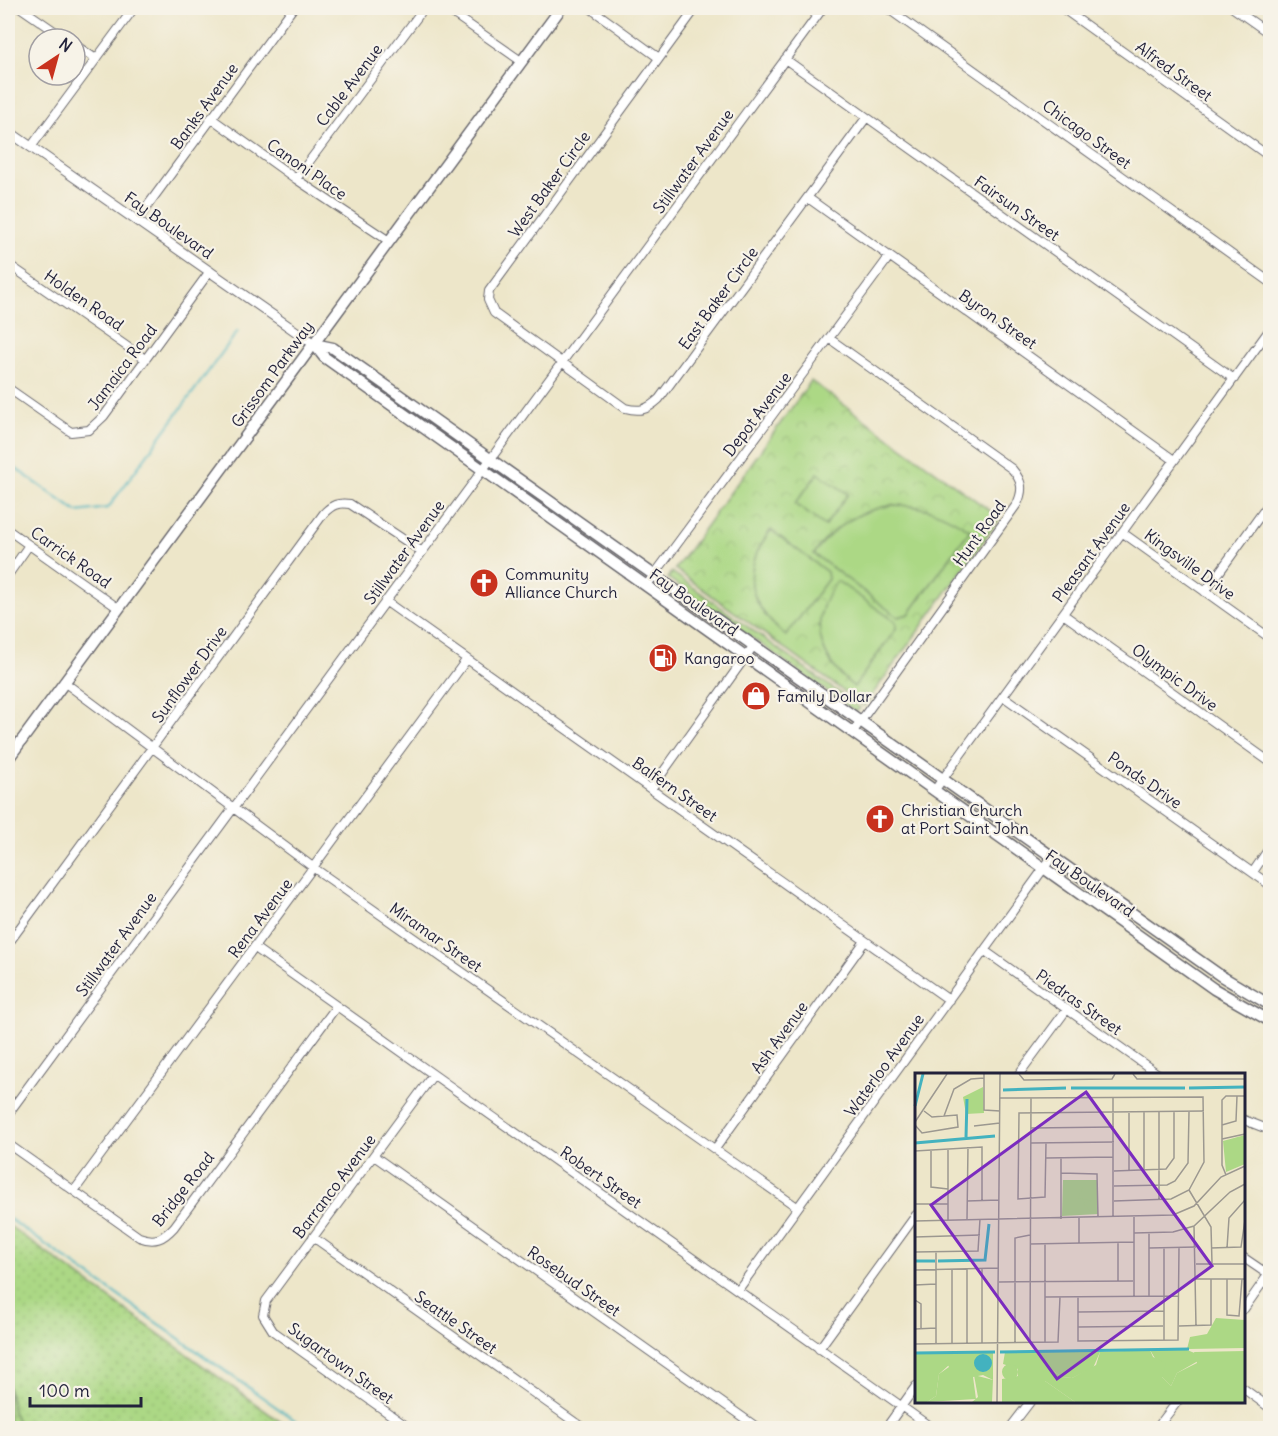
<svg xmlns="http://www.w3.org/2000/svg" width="1278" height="1436" font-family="Delius,sans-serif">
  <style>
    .grass { fill: url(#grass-dots); stroke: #677d60; stroke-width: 1.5 }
    .wetland { fill: url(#wetland-marsh); stroke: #677d60; stroke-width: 1.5 }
    .park { fill: url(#park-crowns); stroke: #677d60; stroke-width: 1.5 }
    .pitch { fill: #acd885; stroke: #677d60; stroke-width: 1.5 }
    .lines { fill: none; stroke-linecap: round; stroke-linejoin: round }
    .stream { stroke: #43b2bf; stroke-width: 2 }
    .minor-casing { stroke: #69676d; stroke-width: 10 }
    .tertiary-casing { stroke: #69676d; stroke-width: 11 }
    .secondary-casing { stroke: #69676d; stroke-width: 13 }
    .minor { stroke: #fff; stroke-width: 8 }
    .tertiary { stroke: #fff; stroke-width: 9 }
    .secondary { stroke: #fff; stroke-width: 10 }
    .labels { text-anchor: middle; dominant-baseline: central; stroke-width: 4.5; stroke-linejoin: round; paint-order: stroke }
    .street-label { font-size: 16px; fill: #22223b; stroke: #f7f3e8 }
    .poi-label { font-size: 16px; fill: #22223b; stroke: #f7f3e8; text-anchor: start }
    .inset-river { fill: none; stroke: #43b2bf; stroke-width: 3 }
    .inset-road { fill: none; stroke: #9c9890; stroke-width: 1.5 }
    .view { fill: #7b2cbf; fill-opacity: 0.15; stroke: #7b2cbf; stroke-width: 3 }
    .inset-edge { fill: none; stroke: #22223b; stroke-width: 3 }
  </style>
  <defs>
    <pattern id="grass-dots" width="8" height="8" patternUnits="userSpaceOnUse" patternTransform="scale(1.5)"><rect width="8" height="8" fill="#acd885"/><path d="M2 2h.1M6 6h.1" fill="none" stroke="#94b974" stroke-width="1.8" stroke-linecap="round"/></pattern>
    <pattern id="wetland-marsh" width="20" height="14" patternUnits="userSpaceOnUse" patternTransform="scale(1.5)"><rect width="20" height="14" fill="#acd885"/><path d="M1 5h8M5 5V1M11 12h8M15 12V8" fill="none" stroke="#94b974"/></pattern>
    <pattern id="park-crowns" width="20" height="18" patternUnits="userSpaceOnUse" patternTransform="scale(1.5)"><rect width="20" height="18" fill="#acd885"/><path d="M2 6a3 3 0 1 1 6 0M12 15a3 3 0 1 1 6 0" fill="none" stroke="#94b974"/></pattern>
  </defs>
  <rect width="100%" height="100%" fill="#f7f3e8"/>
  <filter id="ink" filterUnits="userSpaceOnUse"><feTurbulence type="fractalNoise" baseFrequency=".0167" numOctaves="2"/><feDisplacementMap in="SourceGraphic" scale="12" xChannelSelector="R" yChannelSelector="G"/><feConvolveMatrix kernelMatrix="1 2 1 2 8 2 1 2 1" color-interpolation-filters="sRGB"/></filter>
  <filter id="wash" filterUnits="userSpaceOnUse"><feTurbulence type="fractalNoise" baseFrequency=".008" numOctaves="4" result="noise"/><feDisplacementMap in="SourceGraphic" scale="24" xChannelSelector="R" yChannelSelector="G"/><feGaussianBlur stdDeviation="1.35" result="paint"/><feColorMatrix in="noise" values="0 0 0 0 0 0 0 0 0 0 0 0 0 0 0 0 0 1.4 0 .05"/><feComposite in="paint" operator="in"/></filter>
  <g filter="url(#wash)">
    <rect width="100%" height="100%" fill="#ede6c9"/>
    <!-- grass -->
    <path class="grass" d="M8,1225l281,203h-268l-8,-16 -5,-26z"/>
    <!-- wetland -->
    <path class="wetland" d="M8,1386l5,26 8,16h-13z"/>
    <!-- park -->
    <path class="park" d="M811,381l189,137 -136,188 -189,-137z
      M672,572l188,136 -4,4 -188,-134z"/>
    <!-- pitch -->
    <path class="pitch" d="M818,473l30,21 -23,32 -30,-22z
      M893,505c32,0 50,8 77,25l-61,84 -11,3 -84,-63c19,-28 46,-44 79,-49z
      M771,530l56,42 1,7 -42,57c-38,-31 -47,-65 -15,-106z
      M837,581l59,41v7l-42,58c-36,-29 -47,-67 -17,-106z"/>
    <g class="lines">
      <!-- stream -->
      <path class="stream" d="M8,463l69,49 31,-4 130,-177
        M8,1218l298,210"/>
    </g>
  </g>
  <g filter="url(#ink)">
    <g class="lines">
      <!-- minor casing -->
      <g class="minor-casing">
        <path id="minor" d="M21,8l45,31
          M445,8l76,53
          M590,8l69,50
          M696,8l-207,283 -1,9 6,13 131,95c15,4 22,2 34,-9l207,-281
          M887,8l383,274
          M1062,8l208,149
          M1233,8l37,26
          M75,45l21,14
          M785,59l449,320
          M211,118l85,61 93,62
          M31,147l103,-139
          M296,179l128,-171
          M808,198l366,262
          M137,220l156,-212
          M8,264l137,95
          M830,339l182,130c10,12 12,20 5,35l-165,229
          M8,388l63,44 18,-2 15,-14 106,-145
          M8,530l110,78
          M1123,533l147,105
          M8,575l21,-30
          M646,586l243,-329
          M1205,592l65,-90
          M385,601l564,399
          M1063,614l207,148
          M64,682l250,186 483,339
          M1004,697l266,188
          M651,789l103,-144
          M934,791l336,-462
          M1253,872l17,-25
          M8,944l316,-431c8,-8 14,-11 26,-9l71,47
          M255,948l677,480
          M985,951l173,123
          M1019,1074l48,-65
          M8,1114l815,-1106
          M1244,1120l26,10
          M8,1144l131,93c16,6 24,2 35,-10l162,-220
          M715,1149l150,-208
          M374,1156l384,272
          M74,1191l393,-532
          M313,1237l270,191
          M1244,1258l25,17
          M738,1290l314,-433
          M1244,1309l26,-37
          M819,1349l97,-134
          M1244,1389l26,19
          M409,1428l-136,-97 -10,-16 3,-14 167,-226
          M886,1428l30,-42
          M1010,1428l20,-26
          M1157,1428l20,-26"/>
      </g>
      <!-- tertiary casing -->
      <g class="tertiary-casing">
        <path id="tertiary" d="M8,131l306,213"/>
      </g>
      <!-- secondary casing -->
      <g class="secondary-casing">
        <path id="secondary" d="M314,344l10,13 890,632 56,32
          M314,344l19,4 888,628 49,29
          M8,759l553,-751"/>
      </g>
      <!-- minor -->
      <use href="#minor" class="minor"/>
      <!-- tertiary -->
      <use href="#tertiary" class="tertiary"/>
      <!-- secondary -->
      <use href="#secondary" class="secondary"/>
    </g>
  </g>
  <!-- icons -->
  <defs>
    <g id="church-disc" transform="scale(1.5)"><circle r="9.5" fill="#c8321e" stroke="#f7f3e8"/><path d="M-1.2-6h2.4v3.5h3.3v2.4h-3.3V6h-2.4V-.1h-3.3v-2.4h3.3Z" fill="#fff"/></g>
    <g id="fuel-disc" transform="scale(1.5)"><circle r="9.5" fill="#c8321e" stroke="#f7f3e8"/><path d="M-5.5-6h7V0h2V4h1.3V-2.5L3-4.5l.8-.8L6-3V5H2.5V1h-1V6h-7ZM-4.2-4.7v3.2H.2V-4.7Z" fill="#fff"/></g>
    <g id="shop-disc" transform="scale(1.5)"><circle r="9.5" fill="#c8321e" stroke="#f7f3e8"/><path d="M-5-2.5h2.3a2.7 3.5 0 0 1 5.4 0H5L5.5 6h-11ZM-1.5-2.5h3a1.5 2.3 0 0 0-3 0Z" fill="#fff"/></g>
  </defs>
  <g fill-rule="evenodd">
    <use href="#church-disc" x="484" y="583"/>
    <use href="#fuel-disc" x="663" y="658"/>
    <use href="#shop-disc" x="756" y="696"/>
    <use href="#church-disc" x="880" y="819"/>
  </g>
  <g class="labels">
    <!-- street labels -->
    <g class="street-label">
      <text transform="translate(1174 71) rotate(36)">Alfred Street</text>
      <text transform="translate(349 85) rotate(-53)">Cable Avenue</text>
      <text transform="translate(204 106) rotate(-54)">Banks Avenue</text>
      <text transform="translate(1087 134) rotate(36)">Chicago Street</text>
      <text transform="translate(693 161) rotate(-54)">Stillwater Avenue</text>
      <text transform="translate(307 169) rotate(35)">Canoni Place</text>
      <text transform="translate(549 184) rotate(-54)">West Baker Circle</text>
      <text transform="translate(1017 208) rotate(35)">Fairsun Street</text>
      <text transform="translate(169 225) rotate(35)">Fay Boulevard</text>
      <text transform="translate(718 298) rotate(-54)">East Baker Circle</text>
      <text transform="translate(84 300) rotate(35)">Holden Road</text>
      <text transform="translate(998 319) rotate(35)">Byron Street</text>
      <text transform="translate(122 367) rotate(-53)">Jamaica Road</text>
      <text transform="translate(272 374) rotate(-54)">Grissom Parkway</text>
      <text transform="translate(757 414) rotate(-53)">Depot Avenue</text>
      <text transform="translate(979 533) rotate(-54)">Hunt Road</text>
      <text transform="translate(404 552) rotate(-54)">Stillwater Avenue</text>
      <text transform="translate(1091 552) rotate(-54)">Pleasant Avenue</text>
      <text transform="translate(71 557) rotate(35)">Carrick Road</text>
      <text transform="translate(1190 564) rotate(36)">Kingsville Drive</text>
      <text transform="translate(694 602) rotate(35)">Fay Boulevard</text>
      <text transform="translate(189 674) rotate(-54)">Sunflower Drive</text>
      <text transform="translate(1175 677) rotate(36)">Olympic Drive</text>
      <text transform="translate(1145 780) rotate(35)">Ponds Drive</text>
      <text transform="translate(675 789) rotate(35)">Balfern Street</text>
      <text transform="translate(1090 883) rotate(35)">Fay Boulevard</text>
      <text transform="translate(260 918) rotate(-53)">Rena Avenue</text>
      <text transform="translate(436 937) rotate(35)">Miramar Street</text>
      <text transform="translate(116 944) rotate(-54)">Stillwater Avenue</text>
      <text transform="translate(1079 1002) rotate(35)">Piedras Street</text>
      <text transform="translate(779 1037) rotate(-54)">Ash Avenue</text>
      <text transform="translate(884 1065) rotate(-54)">Waterloo Avenue</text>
      <text transform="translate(601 1177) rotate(35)">Robert Street</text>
      <text transform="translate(334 1186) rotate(-53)">Barranco Avenue</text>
      <text transform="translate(183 1189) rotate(-52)">Bridge Road</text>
      <text transform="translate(574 1281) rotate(35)">Rosebud Street</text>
      <text transform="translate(456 1322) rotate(35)">Seattle Street</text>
      <text transform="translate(341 1363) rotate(36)">Sugartown Street</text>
    </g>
    <!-- poi labels -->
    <g class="poi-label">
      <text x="505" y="574">Community<tspan x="505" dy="18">Alliance Church</tspan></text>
      <text x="684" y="658">Kangaroo</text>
      <text x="777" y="696">Family Dollar</text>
      <text x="901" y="810">Christian Church<tspan x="901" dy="18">at Port Saint John</tspan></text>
    </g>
  </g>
  <!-- overview -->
  <g transform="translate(915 1073)">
    <rect width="330" height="330" fill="#ede6c9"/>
    <path d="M235,277h37l10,4 1,7 -21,12 -6,13 -9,-9v-7zM90,279h95l-7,16 -21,10 -10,-1 -10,-7 -7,11 30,21h-73v-23l16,-3v-7l-15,-5zM57,280v10l-23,2 -10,9 -3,22 -9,6h-12v-48zM59,302l19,5 -1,22h-20l6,-5z" fill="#acd885"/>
    <path d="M330,62v29l-19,8 -3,-31zM301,245l29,2v28l-58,1 3,-12 17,-3zM235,277l3,7 13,6 -4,14 9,9 6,-13 20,-10 -3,-11 51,-1v51h-170l-30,-21 -4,-8 8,-5 13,9 10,1 24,-13 4,-13zM57,280h21v27l-10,-5 -10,2 3,22 -49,3 9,-6 3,-22 10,-7 -5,-9h19l9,5zM87 299a8 8 0 1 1 16 0a8 8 0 1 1-16 0Z" fill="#acd885"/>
    <path d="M68,14l1,26 -18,1 -3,-17zM148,107h34l1,34 -36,2z" fill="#acd885"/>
    <path d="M180,111v29h-3l-9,-10 9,-2 -14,-3 5,-11z" fill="#acd885"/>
    <path d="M59 290a9 9 0 1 1 18 0a9 9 0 1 1-18 0Z" fill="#43b2bf"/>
    <path class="inset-river" d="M156,15h114M274,15l56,-1M88,17l63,-2M0,33l8,-32M51,64l1,-38M0,70l80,-7M0,188h20M23,188l47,-1 4,-36M85,279l189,-3M0,280l80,-1"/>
    <path class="inset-road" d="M69,1v36l16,1M104,1l5,6 88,-1 3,-5M218,1l4,5h108M198,24v119M85,25l203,-1 1,65 -15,28 -18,9 -57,2M244,39v88M29,43l10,-27 17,-10 13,-1M0,49l32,-48M0,52l7,8 36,-6 -1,-12 -25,2 -8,-6M307,52l14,-4 1,-25M59,53l26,-3M116,55l83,-1M307,66l23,-5M116,70l83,-1M131,70l-1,54 -27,2 1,-86 185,-2M16,77v37l17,2M0,78l67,-4v53M131,85l67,-1M229,97v-58M199,98l52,-2 8,-11v-46M214,98v-59M146,100l36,1 1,43M311,102l-4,-10v-65l4,-4h19M199,113l53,-1 8,-4 13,-18 1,-51M274,117l22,37 1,36M52,128l32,-1M0,131h33M219,143v80M164,144v26M52,146l1,-72M84,146l174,-4 21,-9 27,-29 24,-11M146,146v-61M33,147v-71M0,148l84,-2M279,153l2,100M219,160l39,-1 21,-6 36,-34 15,-8M234,160v63M0,164l65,-2M203,170v38M115,171l104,-2M234,175l47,-1M249,175v93M296,175l30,-1 4,-27M312,175l2,-30 16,-18M0,179l63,-1 2,-32M21,179v92M281,191h49M0,197l83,-2M281,206h49M312,206v36l12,1 3,-37M84,209l134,-1M0,212l21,-1M130,224l134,-1M163,224v44l100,-1 1,-92M0,227l6,4v25M163,239l86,-1M264,253l32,-1v-46M163,254l85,-1M0,256l21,-1M115,269l1,-244M130,269v-99M37,270v-74M52,270v-74M67,270v-75M100,270v-105l15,-3M0,271l143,-2 2,-45M82,329l3,-328"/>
    <path class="view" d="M171,19l126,174 -155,113 -126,-174z"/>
    <rect width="330" height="330" class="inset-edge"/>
  </g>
  <!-- margin -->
  <rect width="1278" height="1436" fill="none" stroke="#f7f3e8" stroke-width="30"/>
  <!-- north arrow -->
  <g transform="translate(57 57) rotate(36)"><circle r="28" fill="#f7f3e8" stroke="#a29fa3" stroke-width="1.5"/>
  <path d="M0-4.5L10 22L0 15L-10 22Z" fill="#c8321e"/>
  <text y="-9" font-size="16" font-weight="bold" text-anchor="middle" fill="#22223b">N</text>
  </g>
  <!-- scale -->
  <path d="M30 1397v9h111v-9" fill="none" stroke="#22223b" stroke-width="3"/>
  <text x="39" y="1397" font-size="18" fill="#22223b" stroke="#f7f3e8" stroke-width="4.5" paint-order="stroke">100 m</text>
</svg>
